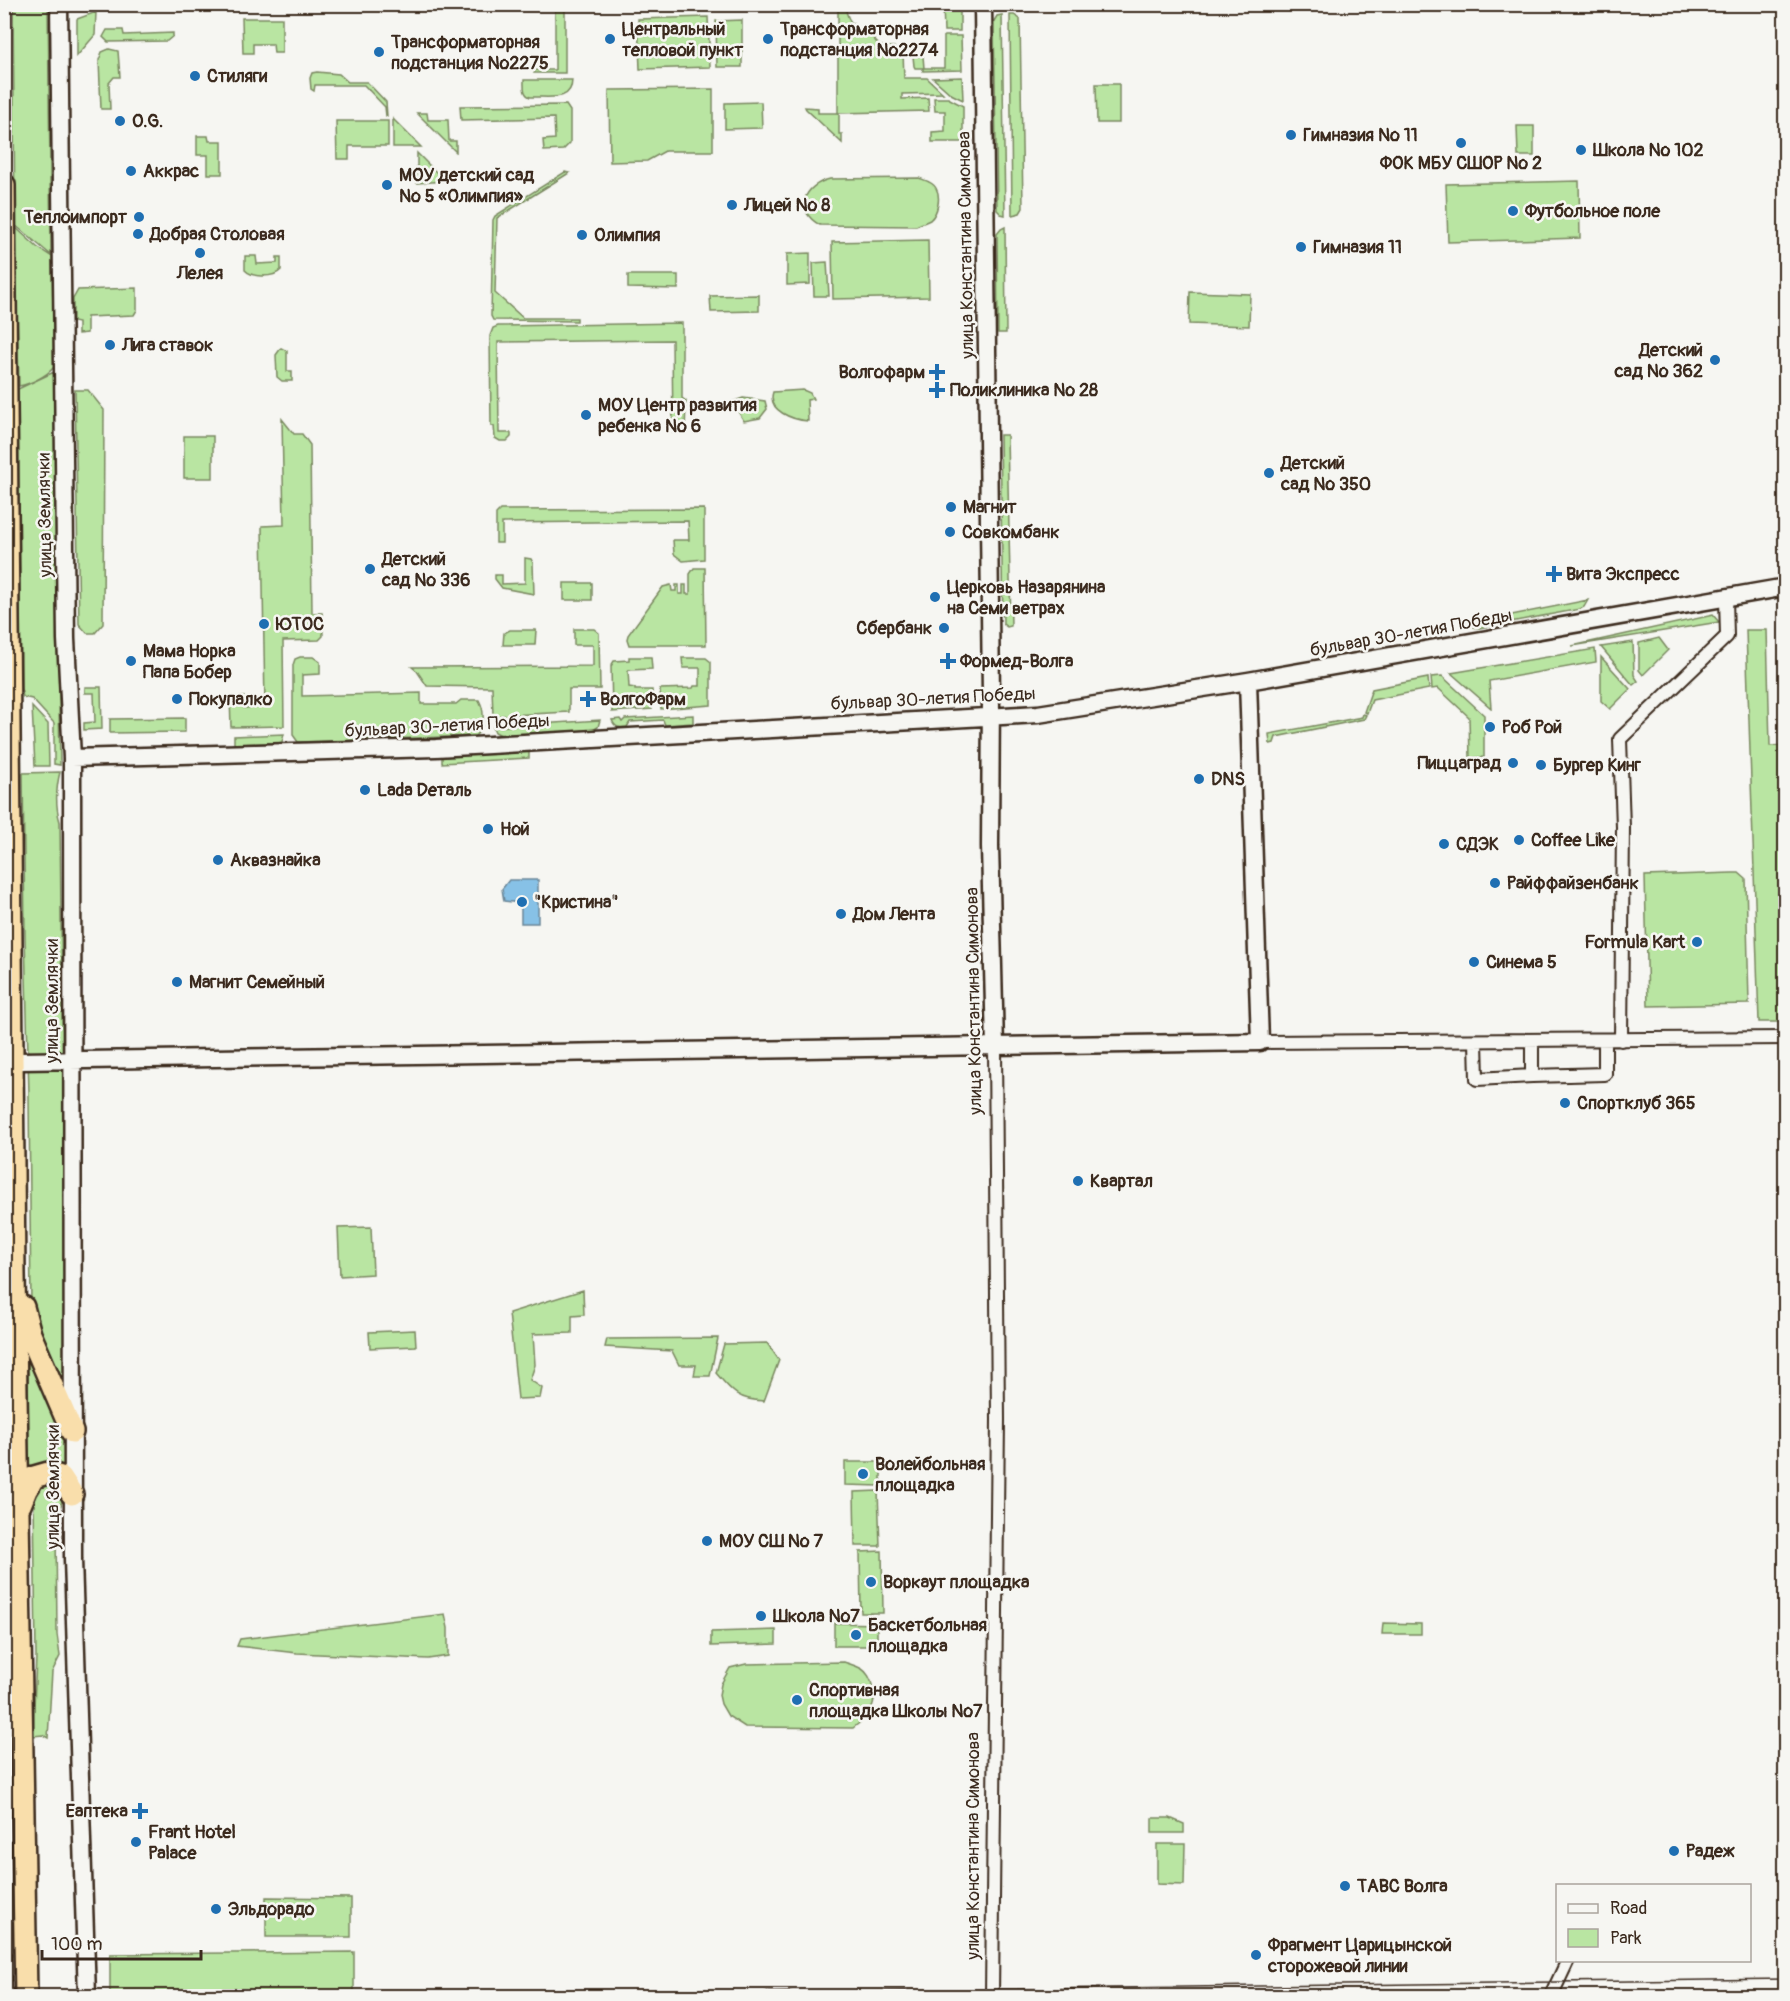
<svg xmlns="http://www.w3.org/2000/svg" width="1790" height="2001" font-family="Pangolin,sans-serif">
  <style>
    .green { fill: #b9e5a2; stroke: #7a8860; stroke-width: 1.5 }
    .water { fill: #87c1e6; stroke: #698596; stroke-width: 1.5 }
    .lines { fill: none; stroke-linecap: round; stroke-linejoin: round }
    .street-casing { stroke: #3b2a1e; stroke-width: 16 }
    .secondary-casing { stroke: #3b2a1e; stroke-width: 21 }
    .highway-casing { stroke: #3b2a1e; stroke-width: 26 }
    .street { stroke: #f6f6f2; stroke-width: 12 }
    .secondary { stroke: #f6f6f2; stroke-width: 16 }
    .highway { stroke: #f9deab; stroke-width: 21 }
    .tram { stroke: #3b2a1e; stroke-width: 1.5 }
    .poi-dot { fill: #1f6fb2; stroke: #f6f6f2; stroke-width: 2 }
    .labels { text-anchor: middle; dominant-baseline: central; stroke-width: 5; stroke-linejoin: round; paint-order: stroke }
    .poi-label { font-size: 18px; font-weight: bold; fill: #3b2a1e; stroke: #f6f6f2; text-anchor: start }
    .street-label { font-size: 18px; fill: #3b2a1e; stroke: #f6f6f2 }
  </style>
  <rect width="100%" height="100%" fill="#f6f6f2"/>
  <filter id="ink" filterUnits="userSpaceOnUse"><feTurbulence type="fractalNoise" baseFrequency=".0167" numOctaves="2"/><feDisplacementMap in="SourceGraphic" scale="12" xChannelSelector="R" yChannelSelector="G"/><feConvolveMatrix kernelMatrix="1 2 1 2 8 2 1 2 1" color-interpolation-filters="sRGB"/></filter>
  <g filter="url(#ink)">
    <!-- green -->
    <path class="green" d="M13,5h35l3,250 -36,-30z
      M555,5h10v68h-31v-3h21z
      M943,5h17v26h-16z
      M838,6l8,4c2,13 10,18 22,20 9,14 9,18 26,17l1,4 8,1 1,26h23l16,15 -41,1v5l26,-1 1,13 -90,2v21h3v9l-36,-34 -1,-2 13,1v5h20z
      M96,12l-1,23 -18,21v-37z
      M1002,15l3,200 -4,-1 -4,-4 -3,-189 3,-5z
      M1010,15h4l6,4 3,189 -3,5 -8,2z
      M708,17l2,50 -70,2 -2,-50z
      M242,18h40v35h-8l-1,-9h-20v9h-10z
      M742,20v47h-25l-1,-46z
      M107,30h16l1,5 49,-2v3l-6,5 -59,1 -5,-5z
      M944,36h17l1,34 -39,1v-3h-8l-1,-2 -1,-10h10l1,12h20z
      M109,49l9,2 2,26h-6l-5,6 1,26h-9l-2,-49 3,-8z
      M317,72l22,2 9,8h19l19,20 1,14h-1l-1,-9 -21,-22h-49l-1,6 -3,-2 -1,-11 2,-5z
      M962,77l1,23 -12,-6 -18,-16z
      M524,80h48c0,23 -25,16 -42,17 -7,-3 -6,-10 -6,-17z
      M1096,84h23v39h-22z
      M713,89v62h-48l-18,10 -37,1 -1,-72z
      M934,98h14l15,8v36h-31v-10l13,-1v-20h-10z
      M761,102l1,26 -37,1v-26z
      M566,105l4,6v32l-7,7 -19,1 -1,-11 12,-1 -1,-21 -93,2 -1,-14z
      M417,113h10l1,7h20l1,21h7v11z
      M393,119l28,28h-28z
      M336,121h52v25h-39v13h-12z
      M1517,126h17v30h-16z
      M197,136h11l1,5h13v33h-14v-19h-11z
      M417,153l28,28 -28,2z
      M565,172l4,1 -72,45 -2,75 28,25h54v3l-84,-1 -2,-4 2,-96 2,-4z
      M919,178c5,2 14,4 17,10 5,9 2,25 -6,32 -4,2 -10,4 -14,6l-96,-1c-27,-15 -16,-40 10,-46z
      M1579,181l1,57 -132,4 -2,-58z
      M15,227l22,20 15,10 2,110c-7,9 -24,17 -35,19z
      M1005,227l1,106h-8l-1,-99 4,-5z
      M928,240l1,57 -96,2 -1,-57z
      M810,253v31l-23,1v-31z
      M245,256h11l1,8 20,-1v-6h4v13c-7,8 -29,8 -36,0z
      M827,262l2,34h-15l-1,-33z
      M628,275h50v14l-50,-1z
      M137,288v22l-3,5 -47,2v16l-9,1v-11l-5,-1v-23l5,-9z
      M1190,292l60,2 -1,32 -60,-2z
      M759,295v16l-48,1 -1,-16z
      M682,323v75l4,3 -1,32h-12l-1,-93 -174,2 1,91h12v4l-4,4h-7l-5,-3 -1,-12h-3l-1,-90 3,-8 5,-2z
      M281,348l6,3v20h5v10h-10l-5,-4 -1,-22z
      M54,372l6,393 -6,-1v-41l-22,-24 -9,-2 -2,-8 -3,-300z
      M75,390h13l16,20 -1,214 -8,9h-8l-8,-9z
      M803,390l7,3 3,6 -6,1 1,21c-15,-1 -41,-10 -35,-29z
      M743,398l22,3 2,8 -7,9 -16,3 -12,-19z
      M282,419l12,15h8l8,11 2,168h10l1,23 -4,4 -36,1 1,85 -53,1 -1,-30h14v11l21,-1 -3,-181 22,-1z
      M1000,435h7l4,191 -4,1 -4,-3z
      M184,436h29v42h-29z
      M704,509v50l-21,2 -9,-7 -1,-14h16l-1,-19 -186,2v20h-6v-29l4,-4z
      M525,558l6,1 2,4 1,31 -32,-6 -7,-9v-4h7v9l23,-1z
      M694,568h11l1,77h-77l-2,-6 1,-4 35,-48 8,-2 1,6h4v-6h3v9h4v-9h3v9h4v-20z
      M564,583h28v17h-28z
      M1588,600l-4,7 -4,2 -101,19 -5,-1 -3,-4z
      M1713,615l6,7 -147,24z
      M574,629h20l5,4 1,56h-31v23l-76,4 -1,-29 -65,-1 -10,-15 -5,-4 181,-1v-21h-19z
      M510,630h26l-1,15h-32l1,-12z
      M1746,630h21l3,116 15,-1v277h-26z
      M1659,638l9,12 -25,25 -4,-5v-27z
      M1633,642l1,33 4,6 -5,4 -32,-38z
      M1595,649l1,13 -107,19 2,27 -40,-35z
      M300,657h13l7,5v12l-18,1v21l119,-3v11h35l5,-4h18c6,11 6,28 -4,36l-177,6 -5,-7v-70l2,-6z
      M629,657h22l1,12 -24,1 1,17 6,1v2h17v19l-40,3 -1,-46 3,-5 15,-1z
      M1601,657l29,32 -20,20 -9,-8z
      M682,658h24l5,4v43l-50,4 -1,-20 33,-1 1,-2h6v-18h-17z
      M1442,676l42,39v42l-14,1 -1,-41 -31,-29 -6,1 -1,-12z
      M1428,678l1,11 -57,11 -5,13 -3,-1 8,-23z
      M85,687h16l1,42 -18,1v-7l11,-1 -1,-29h-9z
      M32,707l16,17 1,42h-14z
      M1363,714l3,1 -2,4 -88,18 -2,6 -4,1 -1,-10 93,-17z
      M693,715v8l-28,2 -2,-5 -33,2 -3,5c-8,1 -12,1 -15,-7l8,-1 2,3 3,-3z
      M185,718v14l-75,1v-14z
      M600,720l-2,7 -5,3 -92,5 -6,-3 -2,-5z
      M284,734l-2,8 -4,1 -44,1v-8z
      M529,750v8l-87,5v-8z
      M60,772c-4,16 -5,33 0,50l6,553 -1,10 -3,2 -4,-3 -27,-77 -2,-212 -4,-159 -2,-163z
      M1732,873h7l7,6 3,125 -101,2 -3,-130z
      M4,1157l3,368 5,212h-4l-3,-212z
      M371,1227l2,47 -33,2 -2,-48z
      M583,1290l1,25 -12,1v17l-39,1 2,31 -5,15 12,8 -2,10 -22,1 -9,-86z
      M415,1330l1,16 -46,2 -1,-16z
      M718,1338l-8,38h-16l2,-11h-17l-7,-14 -67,-4 2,-8z
      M767,1343l12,17 -15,41c-26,-1 -32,-9 -48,-28l8,-29z
      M28,1361h4l32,67 3,50 -38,-3z
      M845,1462h36v24l-36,-1z
      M52,1483l8,9 2,8 -6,28 1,106 3,22 -8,16 -4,66 -5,-3 -10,1 3,-80 -2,-160 6,-12z
      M878,1491l2,55h-25l-1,-54z
      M882,1551l1,62h-22l-1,-61z
      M445,1614l3,14v28l-20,3 -131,-6 -60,-7 3,-7z
      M834,1623l43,1v22h-43z
      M1383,1623l38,1v10h-39z
      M776,1630v14l-65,2v-14z
      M844,1662c6,2 13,4 18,7 5,3 9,10 10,16 7,19 -4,32 -19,43l-108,-1 -17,-11 -7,-12 -2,-9 2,-11 9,-16 16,-4z
      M1152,1818h18l14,6v9h-32z
      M1157,1844h28l-1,41 -27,-1z
      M266,1897l85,1v39h-85z
      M354,1952v41l-244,2v-41z"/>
    <!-- water -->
    <path class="water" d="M509,880h29v43h-17v-20l-17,-2 -2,-12z"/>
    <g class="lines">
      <!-- street casing -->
      <g class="street-casing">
        <path id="street" d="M1532,1040v36l73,-2v-34
          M1621,1040l2,-213 -3,-88 107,-103 -1,-38
          M1476,1041l1,38 55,-3
          M1260,1042l526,-4
          M992,1996l6,-577 -3,-372
          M1551,1996l17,-36"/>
      </g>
      <!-- secondary casing -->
      <g class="secondary-casing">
        <path id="secondary" d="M59,4l7,635 6,119 1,801 14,437
          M983,4l8,691 -1,151 5,201
          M72,758l364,-10 602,-34 210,-33 538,-94
          M13,1068l3,-5 5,-2 1239,-19 -12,-361"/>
      </g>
      <!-- highway casing -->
      <g class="highway-casing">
        <path id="highway" d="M4,185l10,1089 12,722
          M23,1307l7,27 42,98
          M20,1505l6,-15 8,-13 14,-4 13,4 11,17"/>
      </g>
      <!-- street -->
      <use href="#street" class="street"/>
      <!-- secondary -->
      <use href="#secondary" class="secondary"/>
      <!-- highway -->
      <use href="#highway" class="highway"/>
      <!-- tram -->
      <path class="tram" d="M522,1996l1264,-17"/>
    </g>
  </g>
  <!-- markers -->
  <g class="poi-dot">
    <circle cx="610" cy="39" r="6"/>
    <circle cx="768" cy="39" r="6"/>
    <circle cx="379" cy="52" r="6"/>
    <circle cx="195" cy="76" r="6"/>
    <circle cx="120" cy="121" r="6"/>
    <circle cx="1291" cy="135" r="6"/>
    <circle cx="1461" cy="143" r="6"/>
    <circle cx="1581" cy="150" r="6"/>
    <circle cx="131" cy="171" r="6"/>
    <circle cx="387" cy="185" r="6"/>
    <circle cx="732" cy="205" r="6"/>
    <circle cx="1513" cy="211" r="6"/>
    <circle cx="139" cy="217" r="6"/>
    <circle cx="138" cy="234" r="6"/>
    <circle cx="582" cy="235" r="6"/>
    <circle cx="1301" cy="247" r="6"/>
    <circle cx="200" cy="253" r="6"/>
    <circle cx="110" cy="345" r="6"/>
    <circle cx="1715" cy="360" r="6"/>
    <path d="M934 363h6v6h6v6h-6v6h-6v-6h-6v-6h6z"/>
    <path d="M934 381h6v6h6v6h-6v6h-6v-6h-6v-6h6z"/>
    <circle cx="586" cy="415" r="6"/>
    <circle cx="1269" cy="473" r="6"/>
    <circle cx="951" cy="507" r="6"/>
    <circle cx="950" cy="532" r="6"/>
    <circle cx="370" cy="569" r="6"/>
    <path d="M1551 565h6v6h6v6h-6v6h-6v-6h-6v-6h6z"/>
    <circle cx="935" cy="597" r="6"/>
    <circle cx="264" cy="624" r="6"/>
    <circle cx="944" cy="628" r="6"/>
    <circle cx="131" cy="661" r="6"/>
    <path d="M945 652h6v6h6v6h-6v6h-6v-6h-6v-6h6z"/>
    <circle cx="177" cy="699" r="6"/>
    <path d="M585 690h6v6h6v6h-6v6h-6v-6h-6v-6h6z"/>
    <circle cx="1490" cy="727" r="6"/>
    <circle cx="1513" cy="763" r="6"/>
    <circle cx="1541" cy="765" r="6"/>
    <circle cx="1199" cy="779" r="6"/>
    <circle cx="365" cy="790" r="6"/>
    <circle cx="488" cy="829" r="6"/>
    <circle cx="1519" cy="840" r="6"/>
    <circle cx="1444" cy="844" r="6"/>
    <circle cx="218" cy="860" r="6"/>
    <circle cx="1495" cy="883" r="6"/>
    <circle cx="522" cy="902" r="6"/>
    <circle cx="841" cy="914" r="6"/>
    <circle cx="1697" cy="942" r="6"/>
    <circle cx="1474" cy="962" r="6"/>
    <circle cx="177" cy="982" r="6"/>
    <circle cx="1565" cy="1103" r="6"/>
    <circle cx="1078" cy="1181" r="6"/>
    <circle cx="863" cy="1474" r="6"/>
    <circle cx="707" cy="1541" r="6"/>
    <circle cx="871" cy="1582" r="6"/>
    <circle cx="761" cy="1616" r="6"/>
    <circle cx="856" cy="1635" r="6"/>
    <circle cx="797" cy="1700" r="6"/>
    <path d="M137 1802h6v6h6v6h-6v6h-6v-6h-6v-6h6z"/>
    <circle cx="136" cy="1842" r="6"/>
    <circle cx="1674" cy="1851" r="6"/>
    <circle cx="1345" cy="1886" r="6"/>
    <circle cx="216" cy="1909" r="6"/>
    <circle cx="1256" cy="1955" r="6"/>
  </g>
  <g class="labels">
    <!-- poi labels -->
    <g class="poi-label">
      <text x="622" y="29">Центральный<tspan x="622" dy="21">тепловой пункт</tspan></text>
      <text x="780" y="29">Трансформаторная<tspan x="780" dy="21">подстанция №2274</tspan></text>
      <text x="391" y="42">Трансформаторная<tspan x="391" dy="21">подстанция №2275</tspan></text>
      <text x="207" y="76">Стиляги</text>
      <text x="132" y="121">O.G.</text>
      <text x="1303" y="135">Гимназия № 11</text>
      <text x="1593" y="150">Школа № 102</text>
      <text x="1461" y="163" text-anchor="middle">ФОК МБУ СШОР № 2</text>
      <text x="143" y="171">Аккрас</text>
      <text x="399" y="175">МОУ детский сад<tspan x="399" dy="21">№ 5 «Олимпия»</tspan></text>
      <text x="744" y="205">Лицей № 8</text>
      <text x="1525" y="211">Футбольное поле</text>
      <text x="127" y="217" text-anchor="end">Теплоимпорт</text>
      <text x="150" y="234">Добрая Столовая</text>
      <text x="594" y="235">Олимпия</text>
      <text x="1313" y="247">Гимназия 11</text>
      <text x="200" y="273" text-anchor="middle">Лелея</text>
      <text x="122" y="345">Лига ставок</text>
      <text x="1703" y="350" text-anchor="end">Детский<tspan x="1703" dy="21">сад № 362</tspan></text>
      <text x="925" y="372" text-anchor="end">Волгофарм</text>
      <text x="950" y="390">Поликлиника № 28</text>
      <text x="598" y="405">МОУ Центр развития<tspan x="598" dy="21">ребенка № 6</tspan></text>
      <text x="1281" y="463">Детский<tspan x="1281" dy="21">сад № 350</tspan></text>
      <text x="963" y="507">Магнит</text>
      <text x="962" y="532">Совкомбанк</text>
      <text x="382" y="559">Детский<tspan x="382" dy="21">сад № 336</tspan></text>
      <text x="1566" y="574">Вита Экспресс</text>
      <text x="947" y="587">Церковь Назарянина<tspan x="947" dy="21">на Семи ветрах</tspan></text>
      <text x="276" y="624">ЮТОС</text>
      <text x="932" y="628" text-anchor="end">Сбербанк</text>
      <text x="143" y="651">Мама Норка<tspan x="143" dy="21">Папа Бобер</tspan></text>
      <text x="960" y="661">Формед-Волга</text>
      <text x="189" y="699">Покупалко</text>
      <text x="600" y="699">ВолгоФарм</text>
      <text x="1502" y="727">Роб Рой</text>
      <text x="1501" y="763" text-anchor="end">Пиццаград</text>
      <text x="1553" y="765">Бургер Кинг</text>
      <text x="1211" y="779">DNS</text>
      <text x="377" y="790">Lada Dеталь</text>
      <text x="500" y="829">Ной</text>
      <text x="1531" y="840">Coffee Like</text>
      <text x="1456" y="844">СДЭК</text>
      <text x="230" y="860">Аквазнайка</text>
      <text x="1507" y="883">Райффайзенбанк</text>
      <text x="534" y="902">"Кристина"</text>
      <text x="853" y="914">Дом Лента</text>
      <text x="1685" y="942" text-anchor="end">Formula Kart</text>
      <text x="1486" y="962">Синема 5</text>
      <text x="189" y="982">Магнит Семейный</text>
      <text x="1577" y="1103">Спортклуб 365</text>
      <text x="1090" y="1181">Квартал</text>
      <text x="875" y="1464">Волейбольная<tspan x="875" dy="21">площадка</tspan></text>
      <text x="719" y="1541">МОУ СШ № 7</text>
      <text x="883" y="1582">Воркаут площадка</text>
      <text x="773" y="1616">Школа №7</text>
      <text x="868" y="1625">Баскетбольная<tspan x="868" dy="21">площадка</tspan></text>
      <text x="809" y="1690">Спортивная<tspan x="809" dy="21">площадка Школы №7</tspan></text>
      <text x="128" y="1811" text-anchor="end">Еаптека</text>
      <text x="148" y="1832">Frant Hotel<tspan x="148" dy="21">Palace</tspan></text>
      <text x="1686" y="1851">Радеж</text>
      <text x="1357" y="1886">ТАВС Волга</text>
      <text x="228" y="1909">Эльдорадо</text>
      <text x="1268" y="1945">Фрагмент Царицынской<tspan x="1268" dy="21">сторожевой линии</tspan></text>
    </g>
    <!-- street labels -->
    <g class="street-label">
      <text transform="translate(966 245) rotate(-91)">улица Константина Симонова</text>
      <text transform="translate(45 515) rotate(-91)">улица Землячки</text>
      <text transform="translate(1411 633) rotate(-10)">бульвар 30-летия Победы</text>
      <text transform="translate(933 699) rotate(-3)">бульвар 30-летия Победы</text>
      <text transform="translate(447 726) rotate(-3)">бульвар 30-летия Победы</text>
      <text transform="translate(52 1001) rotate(-90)">улица Землячки</text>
      <text transform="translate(974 1001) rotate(-91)">улица Константина Симонова</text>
      <text transform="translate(53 1487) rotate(-90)">улица Землячки</text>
      <text transform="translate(973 1846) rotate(-90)">улица Константина Симонова</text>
    </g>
  </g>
  <!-- margin -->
  <rect width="1790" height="2001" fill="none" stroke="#f6f6f2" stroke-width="24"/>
  <rect x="12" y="12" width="1766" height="1977" fill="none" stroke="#3b2a1e" stroke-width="2" filter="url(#ink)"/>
  <!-- legend -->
  <rect x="1556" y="1884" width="195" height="78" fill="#f6f6f2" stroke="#aba49d" stroke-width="1.5"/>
  <rect x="1568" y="1904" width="30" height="9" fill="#f6f6f2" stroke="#aba49d" stroke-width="1.5"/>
  <text x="1610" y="1914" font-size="18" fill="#3b2a1e">Road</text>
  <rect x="1568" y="1929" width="30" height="18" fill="#b9e5a2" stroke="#aba49d" stroke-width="1.5"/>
  <text x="1610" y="1944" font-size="18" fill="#3b2a1e">Park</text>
  <!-- scale -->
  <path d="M42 1950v9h159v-9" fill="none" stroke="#3b2a1e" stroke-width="3"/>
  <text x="51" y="1950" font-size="18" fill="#3b2a1e" stroke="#f6f6f2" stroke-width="4.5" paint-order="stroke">100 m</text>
</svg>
